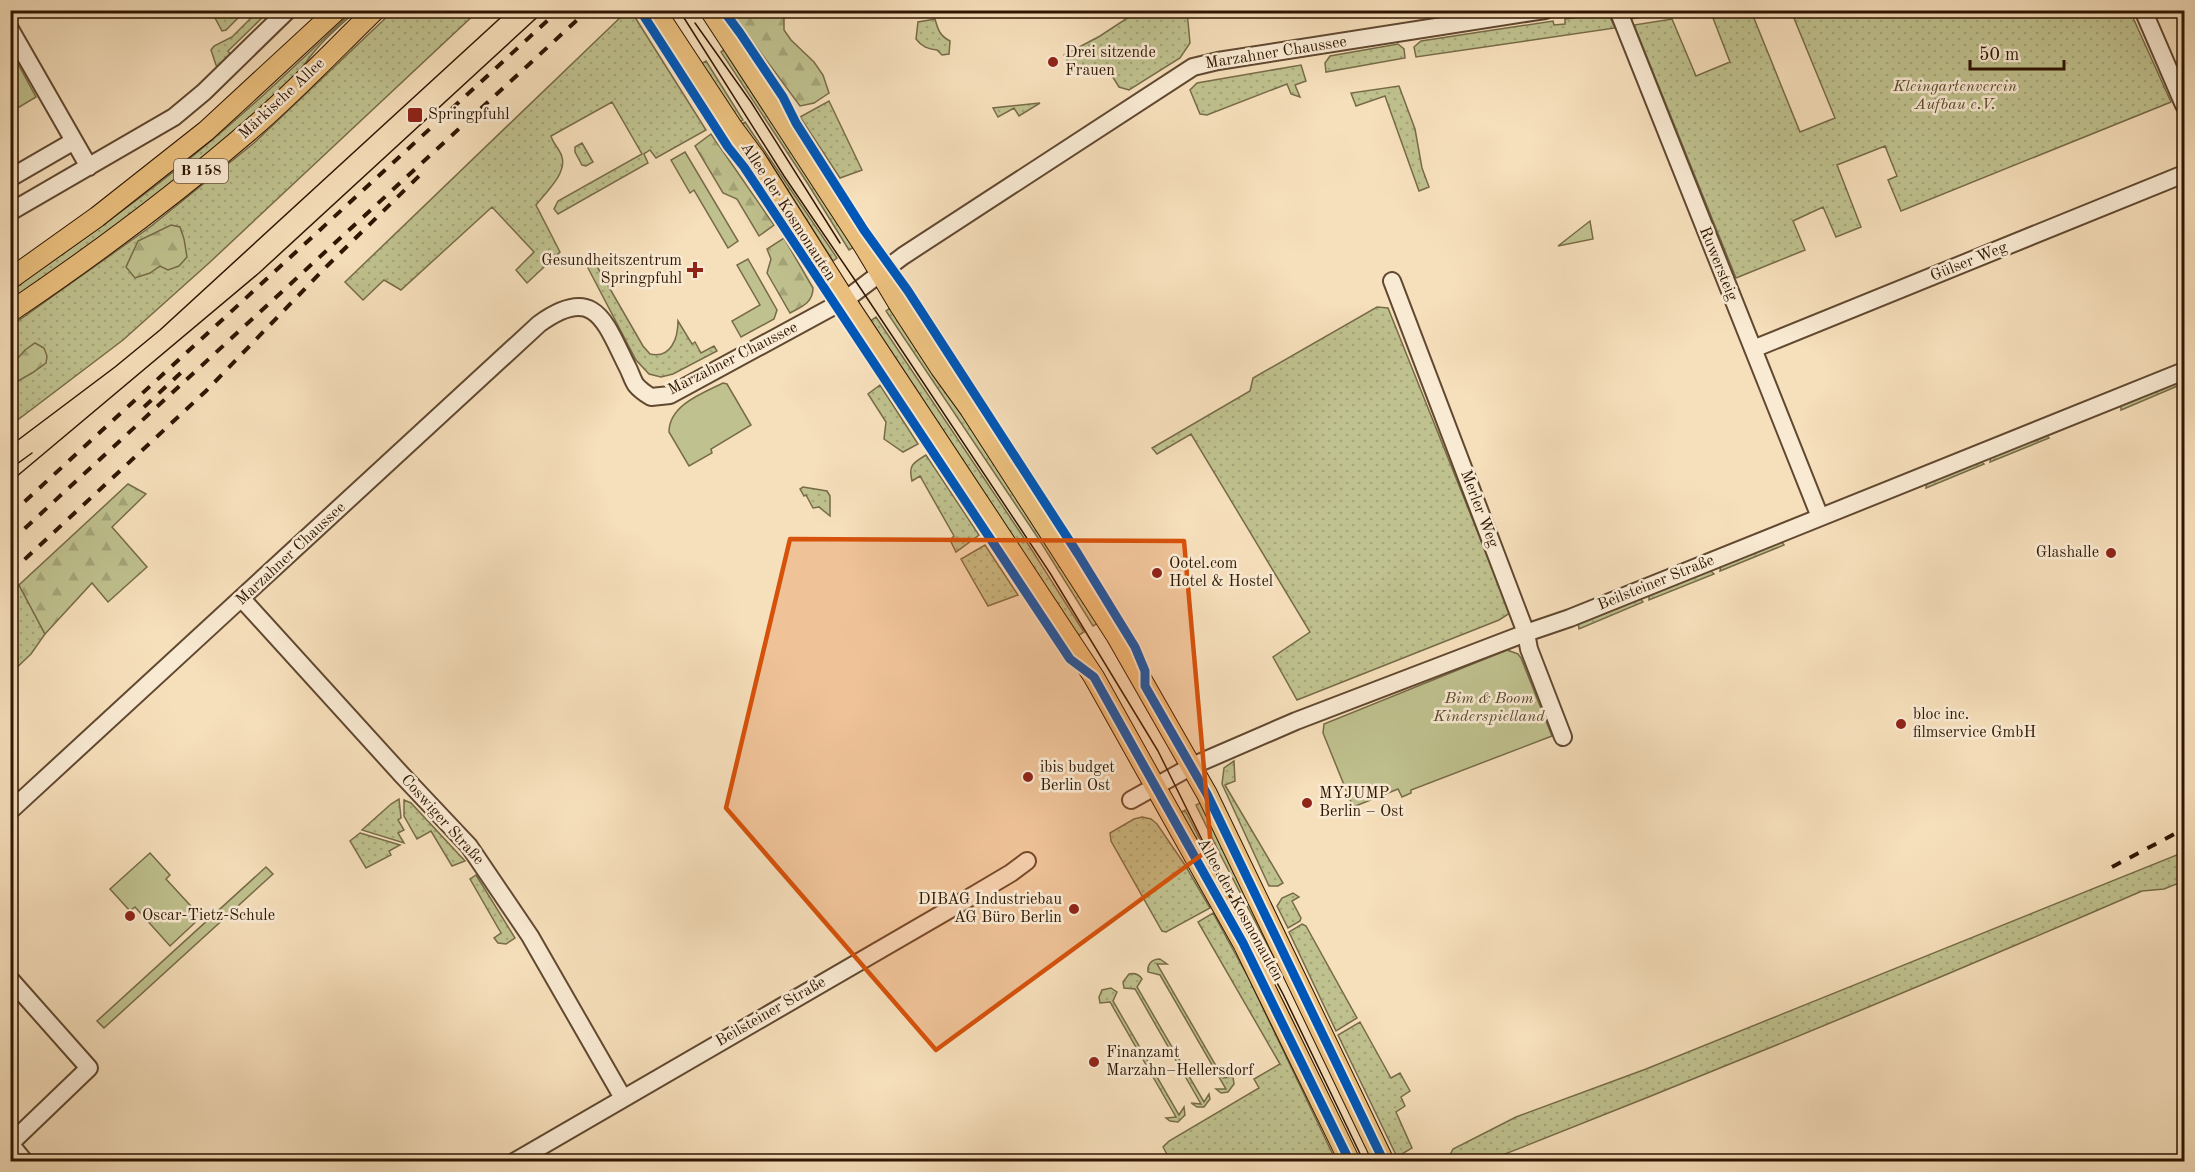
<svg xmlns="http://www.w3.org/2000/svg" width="2195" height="1172" font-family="'Old Standard TT',serif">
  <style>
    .grass { fill: url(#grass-dots); stroke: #776b48; stroke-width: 1.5 }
    .forest { fill: url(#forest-firs); stroke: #776b48; stroke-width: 1.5 }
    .park { fill: #bfc18e; stroke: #776b48; stroke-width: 1.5 }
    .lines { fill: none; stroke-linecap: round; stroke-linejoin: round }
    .minor-casing { stroke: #614830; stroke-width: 20 }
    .major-casing { stroke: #2f1501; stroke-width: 22 }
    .minor { stroke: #f9ead3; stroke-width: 16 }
    .major { stroke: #ebc07e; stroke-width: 20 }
    .tram { stroke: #2f1501; stroke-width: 1.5 }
    .rail { stroke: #2f1501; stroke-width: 4; stroke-dasharray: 10 10; stroke-linecap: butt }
    .cycleway-casing { stroke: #f9ead3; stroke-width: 13 }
    .cycleway { stroke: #0057b8; stroke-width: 9 }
    .marked { fill: #d6520b; fill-opacity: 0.2; stroke: #d6520b; stroke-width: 4.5; stroke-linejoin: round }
    .poi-dot { fill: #8f2418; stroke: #f9ead3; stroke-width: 2 }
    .labels { text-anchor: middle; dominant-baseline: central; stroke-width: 5; stroke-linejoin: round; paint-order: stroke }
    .shield { fill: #f9ead3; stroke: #6c5540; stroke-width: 1.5 }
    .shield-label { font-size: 15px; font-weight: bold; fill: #2f1501 }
    .poi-label { font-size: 16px; fill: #2f1501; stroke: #f9ead3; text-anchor: start }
    .street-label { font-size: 16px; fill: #2f1501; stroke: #f9ead3 }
    .park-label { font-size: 16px; font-style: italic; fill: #5a492b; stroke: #f9ead3 }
  </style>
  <defs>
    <pattern id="grass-dots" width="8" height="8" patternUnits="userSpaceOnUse" patternTransform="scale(1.5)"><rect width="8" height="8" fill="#bfc18e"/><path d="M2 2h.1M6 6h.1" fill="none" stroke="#a4a579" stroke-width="1.8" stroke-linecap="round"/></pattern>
    <pattern id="forest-firs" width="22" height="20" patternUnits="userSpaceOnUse" patternTransform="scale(1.5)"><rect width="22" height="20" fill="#bfc18e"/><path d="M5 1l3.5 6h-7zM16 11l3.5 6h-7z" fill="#a4a579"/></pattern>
  </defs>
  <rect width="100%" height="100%" fill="#f6dfbb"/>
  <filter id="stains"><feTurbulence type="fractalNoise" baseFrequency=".00333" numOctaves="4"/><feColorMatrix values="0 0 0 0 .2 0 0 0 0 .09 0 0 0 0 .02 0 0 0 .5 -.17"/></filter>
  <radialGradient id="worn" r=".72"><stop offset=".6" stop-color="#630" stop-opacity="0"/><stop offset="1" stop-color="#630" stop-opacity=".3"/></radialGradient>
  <!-- grass -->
  <path class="grass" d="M223,10h22v1l-19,19 -4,1 -7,-13z
    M628,10l3,1 75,119 -50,28 -6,-8 -6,4 4,9 -90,51 -4,-5 4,-8 84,-47 -30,-52 -61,34c2,8 9,13 11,21 5,17 -17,36 -26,48l24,47 -33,31 -11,-13 18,-18 -42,-45 -91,83 -17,-10 -21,20 -18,-18z
    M1679,10v2l-49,7 -3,-8z
    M258,11h11l-41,40 5,7 -12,11 -5,-4 -5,-15 3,-4 18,-9z
    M353,11h3c-14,13 -30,26 -42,41 -10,12 -18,25 -29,35 -87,79 -179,147 -274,215l-1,-11c59,-42 118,-82 173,-127 60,-48 115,-101 170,-153z
    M393,11h85l-269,252 -86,77 -112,85v-99l139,-99 104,-84z
    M1138,11h49l3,32 -10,15 -51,32 -10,-3 -13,-21 -32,6 -10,-17 36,-19z
    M1730,11h21l49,121 35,-14 -44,-107h339l41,91 -270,109 -13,-31 9,-4 -12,-30 -48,19 24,62 -25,10 -13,-30 -30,14 12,29 -69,28 -102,-253 38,-6 24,57 34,-14 -19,-49z
    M1608,13l7,15 -199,29 -2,-10 7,-6 132,-20 1,4 11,-1v-5z
    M935,19c3,11 5,17 15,22l-1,13 -7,1 -5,-5c-9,-1 -15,-3 -21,-11l2,-17z
    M1398,44l6,5 1,9 -79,14 -1,-9 5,-7z
    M726,48l130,198 -7,4 -41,-66 -87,-132z
    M706,61l37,59 -5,3 -39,-58z
    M1301,65l5,16 -11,4 5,12 -9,-3 -4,-10 -80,31 -7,-1 -10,-24 7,-7z
    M1399,86l16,43 7,39 7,19 -10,4 -34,-95 -29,10 -5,-13z
    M829,101l33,69 -22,8 -40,-61z
    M1040,103l-21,13 -5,-8 -16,9 -5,-9z
    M745,122l92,136 -4,3 -65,-102 -28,-34z
    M582,143l11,19 -7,4 -4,-1 -7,-13v-5z
    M733,143l83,127 -1,1 -61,-92 -25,-33z
    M589,262l6,1 48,83 7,8c21,5 28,-16 28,-33l14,23 3,-2 6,11 13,-7 3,5 -44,23 -12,3 -12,-3 -13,-14 -48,-92z
    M1377,307l11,1 122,305 -11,7 -202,80 -24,-43 37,-25 -119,-198 -34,20 -5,-6 98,-57 3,-13z
    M890,308l54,82 20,23 136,209 -7,4 -53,-85 -154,-230z
    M876,317l154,230 54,85 -8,5 -207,-315z
    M2176,381l4,4 -59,25v-7z
    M880,385l38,59 -15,8 -19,-13 2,-17 -18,-28z
    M2045,434l4,4 -59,24 1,-6z
    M926,455l53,80 -23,17 -6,-12 4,-4 -34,-60 -8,5c-4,-16 1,-18 14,-26z
    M1979,460l5,4 -58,24 1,-7z
    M803,487l24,4 3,5v20l-11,-9 -6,1 -7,-13 -2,1 -4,-7z
    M1780,540l4,5 -64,26 1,-8z
    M985,545l33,50 -30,11 -27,-47z
    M1709,569l5,5 -65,26v-8z
    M19,585l26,49 -14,20 -20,19v-80z
    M1639,597l4,5 -64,27 -1,-8z
    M1234,761l1,20 -10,4 58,98 -5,3h-9l-47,-102 2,-16z
    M399,799l2,19 -3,2 6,10 -6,3 6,10 -42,-13 29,-26z
    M404,800l7,3 54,58 -13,5 -21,-35 -14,8 -13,-23z
    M1202,802l94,198 -76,-146 -24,-49z
    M1185,810l102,199 73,152h-4l-179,-346z
    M1142,817l9,2 6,5 28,41 25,43 -44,24 -4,-1 -51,-90 -1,-8 24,-14z
    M360,833l40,12 -11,6 2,4 -25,13 -16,-27z
    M2184,852v29l-20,8 -22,2c-217,94 -435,184 -655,270h-40l6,-12 63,-32 130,-48z
    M476,875l39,63 -9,6 -8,-1 -4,-5 7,-5 -31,-54z
    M1293,893l6,4 -7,4 9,17 -1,3 -12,7 -11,-22 5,-8z
    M1213,913l35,64 88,184h-168l2,-1 -7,-13 6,-6 90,-53 -5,-9 26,-15 -82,-142z
    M1302,924l4,2 51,92 -21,13 -47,-99z
    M1160,959l7,5h-10l66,114 10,-1 1,7 -6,8 -7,1 -5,-4h10l-66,-114 -12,-3c-1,-8 4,-13 12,-13z
    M1129,974c5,-1 10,0 13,5l-5,8 67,115 5,-8 1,5 -6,8h-7l-6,-4 10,1 -66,-115 -11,-1 -1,-6z
    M1111,988l6,4 -4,9 66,114 5,-8 1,8 -7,7 -8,-1 -4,-3 10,-1 -66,-115 -10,1 -1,-6 3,-7z
    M1360,1022l31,56 9,-5 10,18 -9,6 4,9 -9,6 16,36 -15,9 -59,-122z"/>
  <!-- forest -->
  <path class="forest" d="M730,11h54v19l7,10 23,22 9,13 6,18 -15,10 -14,3z
    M711,134l63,91 -15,11 -22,-37 -14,-6 -28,-47z
    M171,225l9,2 4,12 3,18 -8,9 -11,4 -8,-4 -10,7 -15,5 -9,-11 12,-26z
    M784,238l29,50c0,15 -12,19 -23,25l-23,-40 4,-14 -4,-10z
    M35,343l9,5 3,8 -1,7 -14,10 -21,12v-19l14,-16z
    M128,484l18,10 -34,33 35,40 -39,35 -16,-19 -47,51 -26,-49z"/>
  <!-- park -->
  <path class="park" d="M11,51l25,46 -25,15h-1z
    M685,152l53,89 -10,7 -34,-58 -4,3 -19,-33z
    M1590,221l3,18 -35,7z
    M748,259l29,51 -3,9 -33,18 -9,-16 28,-16 -23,-40z
    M723,383l4,1 24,41 -40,24 1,4 -23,13 -20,-34c0,-27 34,-39 54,-49z
    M1507,650l11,4 3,4 31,78 -141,54v3l-9,4 -4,-8 -45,18 -30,-74 1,-9z
    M150,853l20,22 -4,4 35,38 -31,29 -35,-39 -5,4 -20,-22z
    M266,867l7,7 -169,154 -7,-7z"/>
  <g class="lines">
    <!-- minor casing -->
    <g class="minor-casing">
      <path id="minor" d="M1618,10l202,507
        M2143,10l41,95
        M10,29l79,138
        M10,178l64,-37
        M10,212l164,-95 30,-25 84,-82
        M1392,281l134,352 3,16 34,88
        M1753,349l431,-175
        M242,599l160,176 67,71 61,90 93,162
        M1131,800l61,-34 104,-45 230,-88 44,-15 614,-247
        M10,811l529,-487c57,-41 66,-1 89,44 3,6 5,13 8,17 4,5 10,9 15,12l19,-2 175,-95 58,-44 290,-189 25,-6 327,-51
        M10,979l79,89 -75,72 -2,6 13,16
        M514,1162l438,-254 59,-35 16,-12"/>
    </g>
    <!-- major casing -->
    <g class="major-casing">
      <path id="major" d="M655,10l77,117 23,31 90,142 249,377 149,266 107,219
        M710,10l154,236 36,60 41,63 29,40 146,226 91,159 177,368
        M10,279l87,-62 109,-86 131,-121
        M10,312c86,-58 169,-120 247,-188 41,-36 79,-76 118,-114"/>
    </g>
    <!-- minor -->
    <use href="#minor" class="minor"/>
    <!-- major -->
    <use href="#major" class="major"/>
    <!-- tram -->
    <path class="tram" d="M679,10l105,166 77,113 189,284 108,178 62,125 63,118 81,168
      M695,23l56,79 89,141
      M10,446l105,-79 45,-37 349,-320
      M10,469l22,-16
      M10,482l249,-209 286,-263"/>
    <!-- rail -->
    <path class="rail" d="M144,407l42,-39
      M10,515l549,-505
      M10,542l578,-532
      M10,573l196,-182 120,-124 93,-91
      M2112,867l72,-38"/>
    <!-- cycleway casing -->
    <g class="cycleway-casing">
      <path id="cycleway" d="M640,10l88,137 16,20 326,492 24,18 149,266 107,219
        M723,10l17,23 43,64 13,26 68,107 44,61 170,263 57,93 10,24v15l62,108 177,368"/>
    </g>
    <!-- cycleway -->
    <use href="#cycleway" class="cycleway"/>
  </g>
  <!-- marked area -->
  <path class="marked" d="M790,539l394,2 27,307 -275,202 -210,-242z"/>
  <!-- markers -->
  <g class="poi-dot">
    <circle cx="1053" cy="62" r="6"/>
    <rect x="407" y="107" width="16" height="16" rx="3"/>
    <path d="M692 261h6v6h6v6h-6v6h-6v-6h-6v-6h6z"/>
    <circle cx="2111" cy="553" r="6"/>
    <circle cx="1157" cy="573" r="6"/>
    <circle cx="1901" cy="724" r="6"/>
    <circle cx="1028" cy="777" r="6"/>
    <circle cx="1307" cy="803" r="6"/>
    <circle cx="1074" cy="909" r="6"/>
    <circle cx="130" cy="916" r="6"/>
    <circle cx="1094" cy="1062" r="6"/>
  </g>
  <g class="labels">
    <!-- shield labels -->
    <rect class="shield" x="174" y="159" width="54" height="24" rx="4.5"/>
    <g class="shield-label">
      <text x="201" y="171">B 158</text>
    </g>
    <!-- poi labels -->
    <g class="poi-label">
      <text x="1065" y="53">Drei sitzende<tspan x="1065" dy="18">Frauen</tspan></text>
      <text x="428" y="115">Springpfuhl</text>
      <text x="682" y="261" text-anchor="end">Gesundheitszentrum<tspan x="682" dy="18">Springpfuhl</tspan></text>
      <text x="2099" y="553" text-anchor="end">Glashalle</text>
      <text x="1169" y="564">Ootel.com<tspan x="1169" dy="18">Hotel &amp; Hostel</tspan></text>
      <text x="1913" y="715">bloc inc.<tspan x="1913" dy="18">filmservice GmbH</tspan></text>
      <text x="1040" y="768">ibis budget<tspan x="1040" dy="18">Berlin Ost</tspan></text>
      <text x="1319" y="794">MYJUMP<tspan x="1319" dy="18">Berlin – Ost</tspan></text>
      <text x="1062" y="900" text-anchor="end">DIBAG Industriebau<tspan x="1062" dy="18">AG Büro Berlin</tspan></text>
      <text x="142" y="916">Oscar-Tietz-Schule</text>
      <text x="1106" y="1053">Finanzamt<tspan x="1106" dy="18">Marzahn–Hellersdorf</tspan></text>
    </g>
    <!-- street labels -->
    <g class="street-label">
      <text transform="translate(1276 53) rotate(-9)">Marzahner Chaussee</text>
      <text transform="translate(282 99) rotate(-43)">Märkische Allee</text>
      <text transform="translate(788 212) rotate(57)">Allee der Kosmonauten</text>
      <text transform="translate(1969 262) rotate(-22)">Gülser Weg</text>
      <text transform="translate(1718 264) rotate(68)">Ruwersteig</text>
      <text transform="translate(733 359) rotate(-27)">Marzahner Chaussee</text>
      <text transform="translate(1479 509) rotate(69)">Merler Weg</text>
      <text transform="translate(291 554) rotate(-43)">Marzahner Chaussee</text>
      <text transform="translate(1656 583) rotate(-22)">Beilsteiner Straße</text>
      <text transform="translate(442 820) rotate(48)">Coswiger Straße</text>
      <text transform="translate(1240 910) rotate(61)">Allee der Kosmonauten</text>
      <text transform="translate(771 1012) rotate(-30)">Beilsteiner Straße</text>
    </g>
    <!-- park labels -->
    <g class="park-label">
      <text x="1955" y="87">Kleingartenverein<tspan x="1955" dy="18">Aufbau e.V.</tspan></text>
      <text x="1489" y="699">Bim &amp; Boom<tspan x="1489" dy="18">Kinderspielland</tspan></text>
    </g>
  </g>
  <!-- margin -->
  <rect width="2195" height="1172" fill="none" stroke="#f6dfbb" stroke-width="36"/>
  <rect x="12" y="12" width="2171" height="1148" fill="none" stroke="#2f1501" stroke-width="3"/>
  <rect x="18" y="18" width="2159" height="1136" fill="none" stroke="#2f1501" stroke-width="1.5"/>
  <!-- scale -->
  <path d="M1970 60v9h94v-9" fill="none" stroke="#2f1501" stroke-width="3"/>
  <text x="1979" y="60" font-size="18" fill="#2f1501" stroke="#f9ead3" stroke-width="4.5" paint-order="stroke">50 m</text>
  <rect width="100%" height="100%" filter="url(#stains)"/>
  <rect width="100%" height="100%" fill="url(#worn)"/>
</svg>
